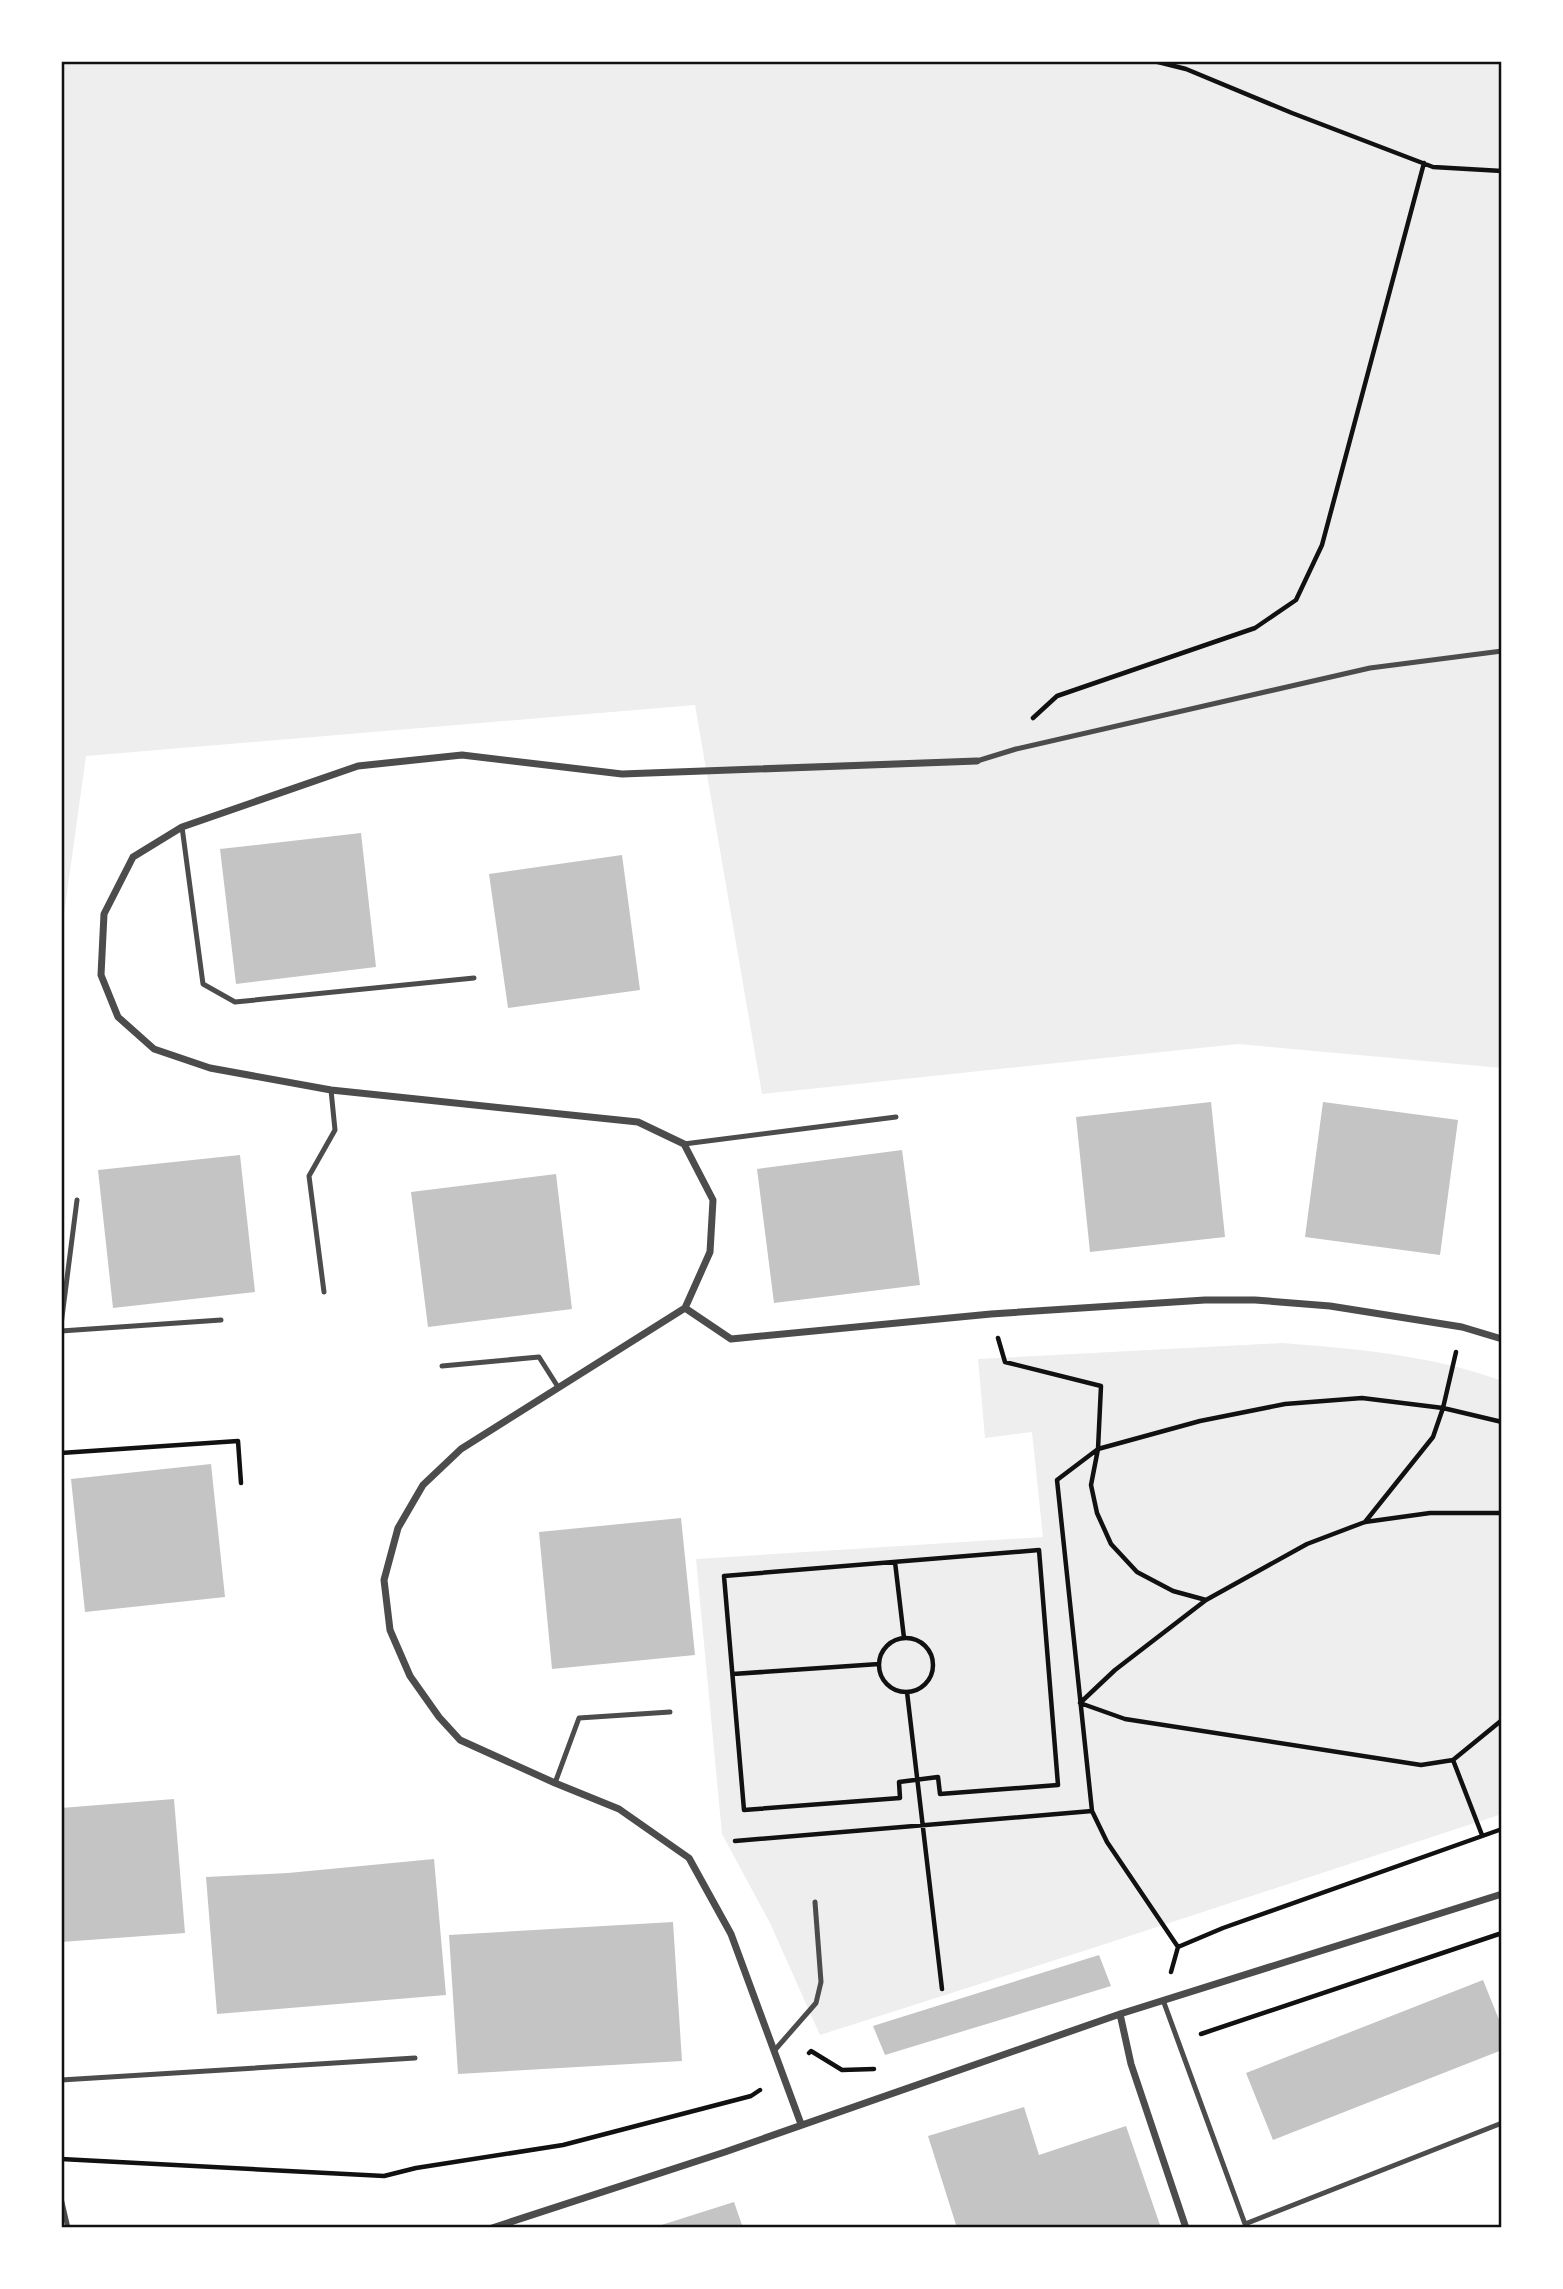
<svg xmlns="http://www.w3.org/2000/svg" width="1563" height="2289" font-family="Manrope,sans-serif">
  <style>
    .green { fill: #eee }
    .building { fill: #c4c4c4 }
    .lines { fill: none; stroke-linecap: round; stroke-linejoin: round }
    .path { stroke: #111; stroke-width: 4.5 }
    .service { stroke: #4c4c4c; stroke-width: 5 }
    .minor { stroke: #4c4c4c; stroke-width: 7 }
    .neatline { fill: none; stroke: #111; stroke-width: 2.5 }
  </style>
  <rect width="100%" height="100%" fill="#fff"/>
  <!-- green -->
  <path class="green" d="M61,61h1441v1007l-264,-24 -476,50 -67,-389 -609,51 -25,180z
    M1283,1343c73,6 149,12 219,38v433l-406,133 -276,88 -50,-112 -48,-89 -26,-275 347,-22 -11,-105 -47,6 -7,-79z"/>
  <!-- building -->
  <path class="building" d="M361,833l15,134 -140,17 -16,-135z
    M622,855l18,135 -132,18 -19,-134z
    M1211,1102l14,135 -135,15 -14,-135z
    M1323,1102l135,18 -18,135 -135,-18z
    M902,1150l18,135 -146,18 -17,-134z
    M240,1155l15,137 -142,16 -15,-138z
    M556,1174l16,135 -144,18 -17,-135z
    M211,1464l14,133 -140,15 -14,-133z
    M681,1518l14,137 -143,14 -13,-137z
    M174,1799l11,134 -124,9v-134z
    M434,1859l12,136 -229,19 -11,-137 82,-4z
    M673,1922l9,139 -224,13 -9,-139z
    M1099,1955l12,31 -226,69 -12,-29z
    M1483,1980l19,47v23l-229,90 -27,-67z
    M1024,2107l15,48 87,-29 35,102h-204l-29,-92z
    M734,2202l9,26h-88v-1z"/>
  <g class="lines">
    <!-- path -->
    <path class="path" d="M1154,61l32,8 106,44 141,54 69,4
      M1033,718l24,-22 198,-68 41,-28 26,-55 102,-382
      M998,1338l7,24 96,24 -3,63 -7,36 6,28 14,31 26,28 36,19 33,9
      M61,1453l177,-12 3,42
      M1365,1522l68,-85 10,-29 13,-56
      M1039,1550l19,235 -118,9 -2,-17 -39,5 1,16 -156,12 -20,-234z
      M895,1562l9,76
      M879 1665a27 27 0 1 1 54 0a27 27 0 1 1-54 0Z
      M733,1674l146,-10
      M907,1692l35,297
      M1453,1760l-32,5 -296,-46 -45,-16 35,-33 91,-70 101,-56 58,-22 65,-9h72
      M1482,1835l-29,-75 49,-40
      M735,1841l357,-30
      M1178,1947l-71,-105 -15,-31 -35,-331 41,-31 102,-28 85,-17 77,-6 81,10 59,14
      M1171,1972l7,-25 45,-19 279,-99
      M1201,2034l301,-101
      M809,2053l2,-2 31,19 32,-1
      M61,2159l323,17 32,-8 147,-23 188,-49 9,-6"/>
    <!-- service -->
    <path class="service" d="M977,761l39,-12 354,-81 132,-17
      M182,827l21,157 32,18 239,-24
      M684,1144l212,-27
      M324,1292l-15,-116 26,-46 -4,-40
      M61,1325l16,-125
      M61,1331l160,-11
      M442,1366l97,-9 19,30
      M555,1783l24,-65 91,-6
      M1163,2000l82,224 257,-101
      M774,2051l42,-48 5,-21 -6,-80
      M61,2080l354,-22
      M61,2198l7,30"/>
    <!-- minor -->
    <path class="minor" d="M685,1308l46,31 260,-25 214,-14h50l75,6 132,21 40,12
      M1120,2014l11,50 55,164
      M801,2124l-70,-190 -42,-76 -70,-49 -64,-26 -95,-43 -21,-23 -29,-41 -20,-46 -6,-50 14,-52 25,-43 38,-36 224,-141 25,-56 3,-52 -29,-56 -46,-22 -307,-32 -121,-22 -56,-19 -36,-32 -17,-42 3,-61 29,-57 49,-30 176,-61 104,-11 160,19 355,-13
      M492,2228l233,-76 395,-138 382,-120"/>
  </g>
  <!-- border -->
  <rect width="1563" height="2289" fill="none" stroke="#ffffff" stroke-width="126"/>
  <rect x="63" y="63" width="1437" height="2163" class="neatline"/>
</svg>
